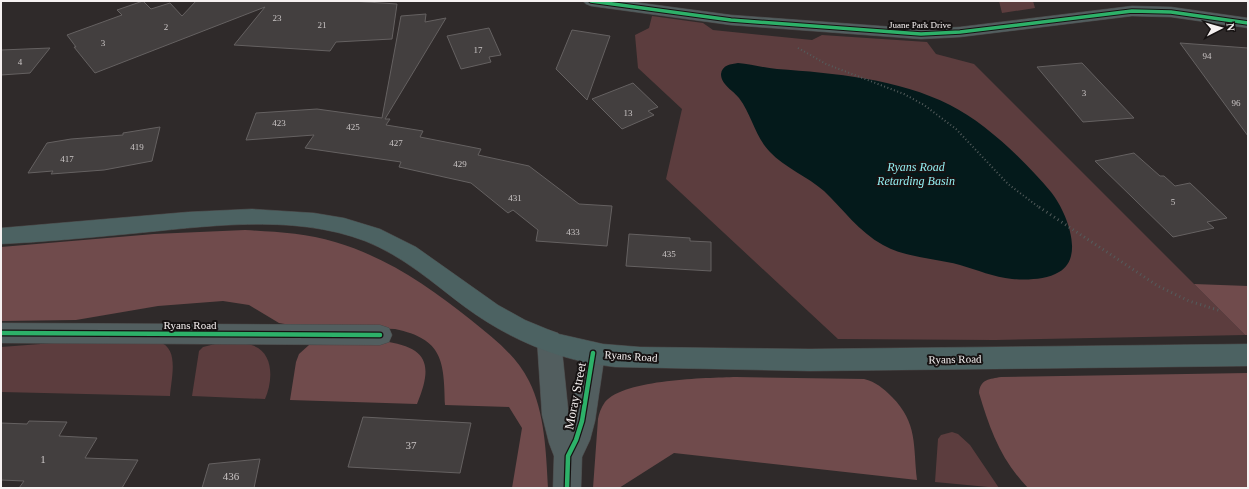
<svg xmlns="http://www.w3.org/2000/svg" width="1249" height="489" font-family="Georgia,serif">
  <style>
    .green { fill: #5c3d3e }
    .forest { fill: #704b4c }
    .water { fill: #041a1b }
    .building { fill: #433f3f; stroke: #656161 }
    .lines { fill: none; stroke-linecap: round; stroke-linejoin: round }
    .minor-casing { stroke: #4a4747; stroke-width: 1 }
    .major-casing { stroke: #4a4747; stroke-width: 1 }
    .path-far1 { stroke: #545c5c; stroke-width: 2; stroke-dasharray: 1 2.5; stroke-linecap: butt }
    .path { stroke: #545c5c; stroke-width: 3; stroke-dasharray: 1 3.5; stroke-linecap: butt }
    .minor { fill: #525e5f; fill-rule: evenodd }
    .major { fill: #4c6262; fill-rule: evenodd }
    .cycleway-far1-casing { stroke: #161212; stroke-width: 5.5 }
    .cycleway-casing { stroke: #161212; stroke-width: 7 }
    .cycleway-far1 { stroke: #2db169; stroke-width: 3.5 }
    .cycleway { stroke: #2db169; stroke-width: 4.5 }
    .labels { text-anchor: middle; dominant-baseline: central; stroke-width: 4; stroke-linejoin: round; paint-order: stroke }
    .number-label { font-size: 9px; fill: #c9c4c4 }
    .far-street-label { font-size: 9px; fill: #f6f1f1; stroke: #161212 }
    .street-label { font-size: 11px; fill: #f6f1f1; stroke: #161212 }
    .near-number-label { font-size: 11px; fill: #c9c4c4 }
    .water-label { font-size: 12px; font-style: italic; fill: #93eef1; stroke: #161212 }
    .near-street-label { font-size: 13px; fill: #f6f1f1; stroke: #161212 }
  </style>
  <rect width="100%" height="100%" fill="#2f2a2a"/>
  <!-- green -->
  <path class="green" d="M999,1h34l2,7 -33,5z
    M652,16l51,7 10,7 99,10 10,-5 105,7 9,12 38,10 271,271 -250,5 -157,-1 -172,-160 16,-70 -44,-41 -3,-33 14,-7z
    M159,342c21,6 12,37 11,54l-169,-4v-45l53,-4z
    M215,344c10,0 21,-1 31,0 28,3 28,35 19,55l-73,-3 7,-45 4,-4z
    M952,432l6,2 12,11 29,43 -64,-6 3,-43 3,-4z"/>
  <!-- forest -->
  <path class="forest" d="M245,230c30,2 61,3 90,12 51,15 95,45 136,78 22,18 45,35 58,61 16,32 17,72 19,107h-36l10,-60 -13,-21 -64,-2c-1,-44 -2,-66 -50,-76l-105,-4 -11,-2 -30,-18 -26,-4 -65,5 -82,14 -75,1v-74l153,-13z
    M1194,284l54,2v49h-3z
    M382,341c45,6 52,22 35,63l-127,-4 6,-38 3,-8 10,-9z
    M1248,373v115h-220c-27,-28 -38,-58 -49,-95 1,-14 11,-14 22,-16z
    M736,377l128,2c12,3 19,9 28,18 26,26 21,49 25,83l-243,-27 -55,35h-26l5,-69c1,-6 3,-11 7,-17 20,-23 101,-24 131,-25z"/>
  <!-- water -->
  <path class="water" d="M738,63c13,1 26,5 39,6 57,4 122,10 173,36 36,18 75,56 101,87 14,17 35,65 8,80 -13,8 -33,8 -47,7 -18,-2 -35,-9 -52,-14 -25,-7 -54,-7 -77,-20 -24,-13 -40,-36 -59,-54 -16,-14 -40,-24 -54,-39 -15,-15 -18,-37 -31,-54 -5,-7 -18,-13 -18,-24 1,-9 10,-10 17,-11z"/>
  <!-- building -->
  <path class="building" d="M143,1l8,8 19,-6 12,13 14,-15h156l45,3 -5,35 -56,3 -6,9 -96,-6 31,-38 -170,66 -21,-26h2l-9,-12 55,-20 -5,-5z
    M426,14l-1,8 21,-4 -61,101h5l-4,6 37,6 -3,6 61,12 -3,6 51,11 50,38 33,2 -5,40 -71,-5 2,-11 -25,-20 -5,3 -37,-30 -72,-16 2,-5 -96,-14 9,-13 -68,5 10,-27 61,-4 65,9 19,-102z
    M489,28l12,27 -12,2 2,5 -30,7 -14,-33z
    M572,30l38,6 -23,64 -31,-31z
    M1180,43l68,5v88z
    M50,48l-20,25 -29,2v-25z
    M1082,63l52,55 -51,4 -46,-55z
    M633,83l25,24 -10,4 6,4 -32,14 -30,-30z
    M160,127l-8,34 -48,9 -53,4 2,-3 -25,2 19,-30 24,-4 52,-4v-2z
    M1134,153l26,23h4l11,10 15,-3 37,35 -20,4 7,6 -41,9 -78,-76z
    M629,234l61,4v3l21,1v29l-85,-5z
    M363,417l108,6 -11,50 -112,-6z
    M29,421l38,1 -8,14 38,2 -12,20 53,2 -16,28h-103l5,-7 -23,-1v-57l26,1z
    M260,459l-6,29h-52l7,-24z"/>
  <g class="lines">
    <!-- minor casing -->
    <g class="minor-casing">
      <path id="minor" d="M583,1h43l105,14 190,14 39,-2 172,-21 39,1 77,11v10l-77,-11 -39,-1 -172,21 -39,2 -190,-14 -140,-19 -5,-2z
        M1,323l379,2 9,3 3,7 -3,7 -9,3 -379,-2z
        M549,330l9,3 3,7 8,78 12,-65 3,-8 9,-3 9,3 3,8 -10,68 -5,19 -8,17 -1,31h-28l1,-32 -5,-13 -7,-28 -5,-75 3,-7z"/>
    </g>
    <!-- major casing -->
    <g class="major-casing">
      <path id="major" d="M252,209l62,4 30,5 36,11 36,18 82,58 27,15 34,14 44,10 37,3 170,2 438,-5v22l-438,5 -195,-4c-55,-6 -105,-27 -150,-60 -32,-24 -62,-51 -100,-66 -73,-28 -162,-14 -237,-7 -42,4 -85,8 -127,10v-16l187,-16z"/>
    </g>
    <!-- path-far1 -->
    <path class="path-far1" d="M798,48l28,16 78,30 20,11 32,24 52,55 32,24"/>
    <!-- path -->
    <path class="path" d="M1039,207l119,79 31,15 32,10"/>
    <!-- minor -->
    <use href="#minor" class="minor"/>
    <!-- major -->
    <use href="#major" class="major"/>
    <!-- cycleway-far1 casing -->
    <g class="cycleway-far1-casing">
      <path id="cycleway-far1" d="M591,1l140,19 190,14 39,-2 172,-21 39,1 77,11"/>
    </g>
    <!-- cycleway casing -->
    <g class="cycleway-casing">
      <path id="cycleway" d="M1,333l379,2
        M567,488l1,-32 8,-16 6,-19 11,-68"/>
    </g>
    <!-- cycleway-far1 -->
    <use href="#cycleway-far1" class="cycleway-far1"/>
    <!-- cycleway -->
    <use href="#cycleway" class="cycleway"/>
  </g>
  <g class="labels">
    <!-- number labels -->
    <g class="number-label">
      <text x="277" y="18">23</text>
      <text x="322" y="25">21</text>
      <text x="166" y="27">2</text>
      <text x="103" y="43">3</text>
      <text x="478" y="50">17</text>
      <text x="1207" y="56">94</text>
      <text x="20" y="62">4</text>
      <text x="1084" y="93">3</text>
      <text x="1236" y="103">96</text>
      <text x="628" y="113">13</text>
      <text x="279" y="123">423</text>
      <text x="353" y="127">425</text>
      <text x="396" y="143">427</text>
      <text x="137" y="147">419</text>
      <text x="67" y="159">417</text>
      <text x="460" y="164">429</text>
      <text x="515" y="198">431</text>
      <text x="1173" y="202">5</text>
      <text x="573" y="232">433</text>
      <text x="669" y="254">435</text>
    </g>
    <!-- far-street labels -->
    <g class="far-street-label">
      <text x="920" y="25">Juane Park Drive</text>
    </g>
    <!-- street labels -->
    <g class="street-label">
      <text x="190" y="325">Ryans Road</text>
      <text transform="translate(631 356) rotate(4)">Ryans Road</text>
      <text transform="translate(955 359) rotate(-1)">Ryans Road</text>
    </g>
    <!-- near-number labels -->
    <g class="near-number-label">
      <text x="411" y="445">37</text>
      <text x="43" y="459">1</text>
      <text x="231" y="476">436</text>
    </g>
    <!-- water labels -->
    <g class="water-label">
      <text x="916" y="167">Ryans Road<tspan x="916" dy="14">Retarding Basin</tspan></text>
    </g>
    <!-- near-street labels -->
    <g class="near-street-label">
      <text transform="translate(575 396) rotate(-79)">Moray Street</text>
    </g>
  </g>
  <!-- border -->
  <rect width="1249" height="489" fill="none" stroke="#f6f1f1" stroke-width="4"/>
  <!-- north arrow -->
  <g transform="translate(1221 28) rotate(84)" stroke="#161212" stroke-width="3" paint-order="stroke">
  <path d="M0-3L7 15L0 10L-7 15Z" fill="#f6f1f1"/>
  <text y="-6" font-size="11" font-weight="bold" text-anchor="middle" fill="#f6f1f1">N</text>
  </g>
</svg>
